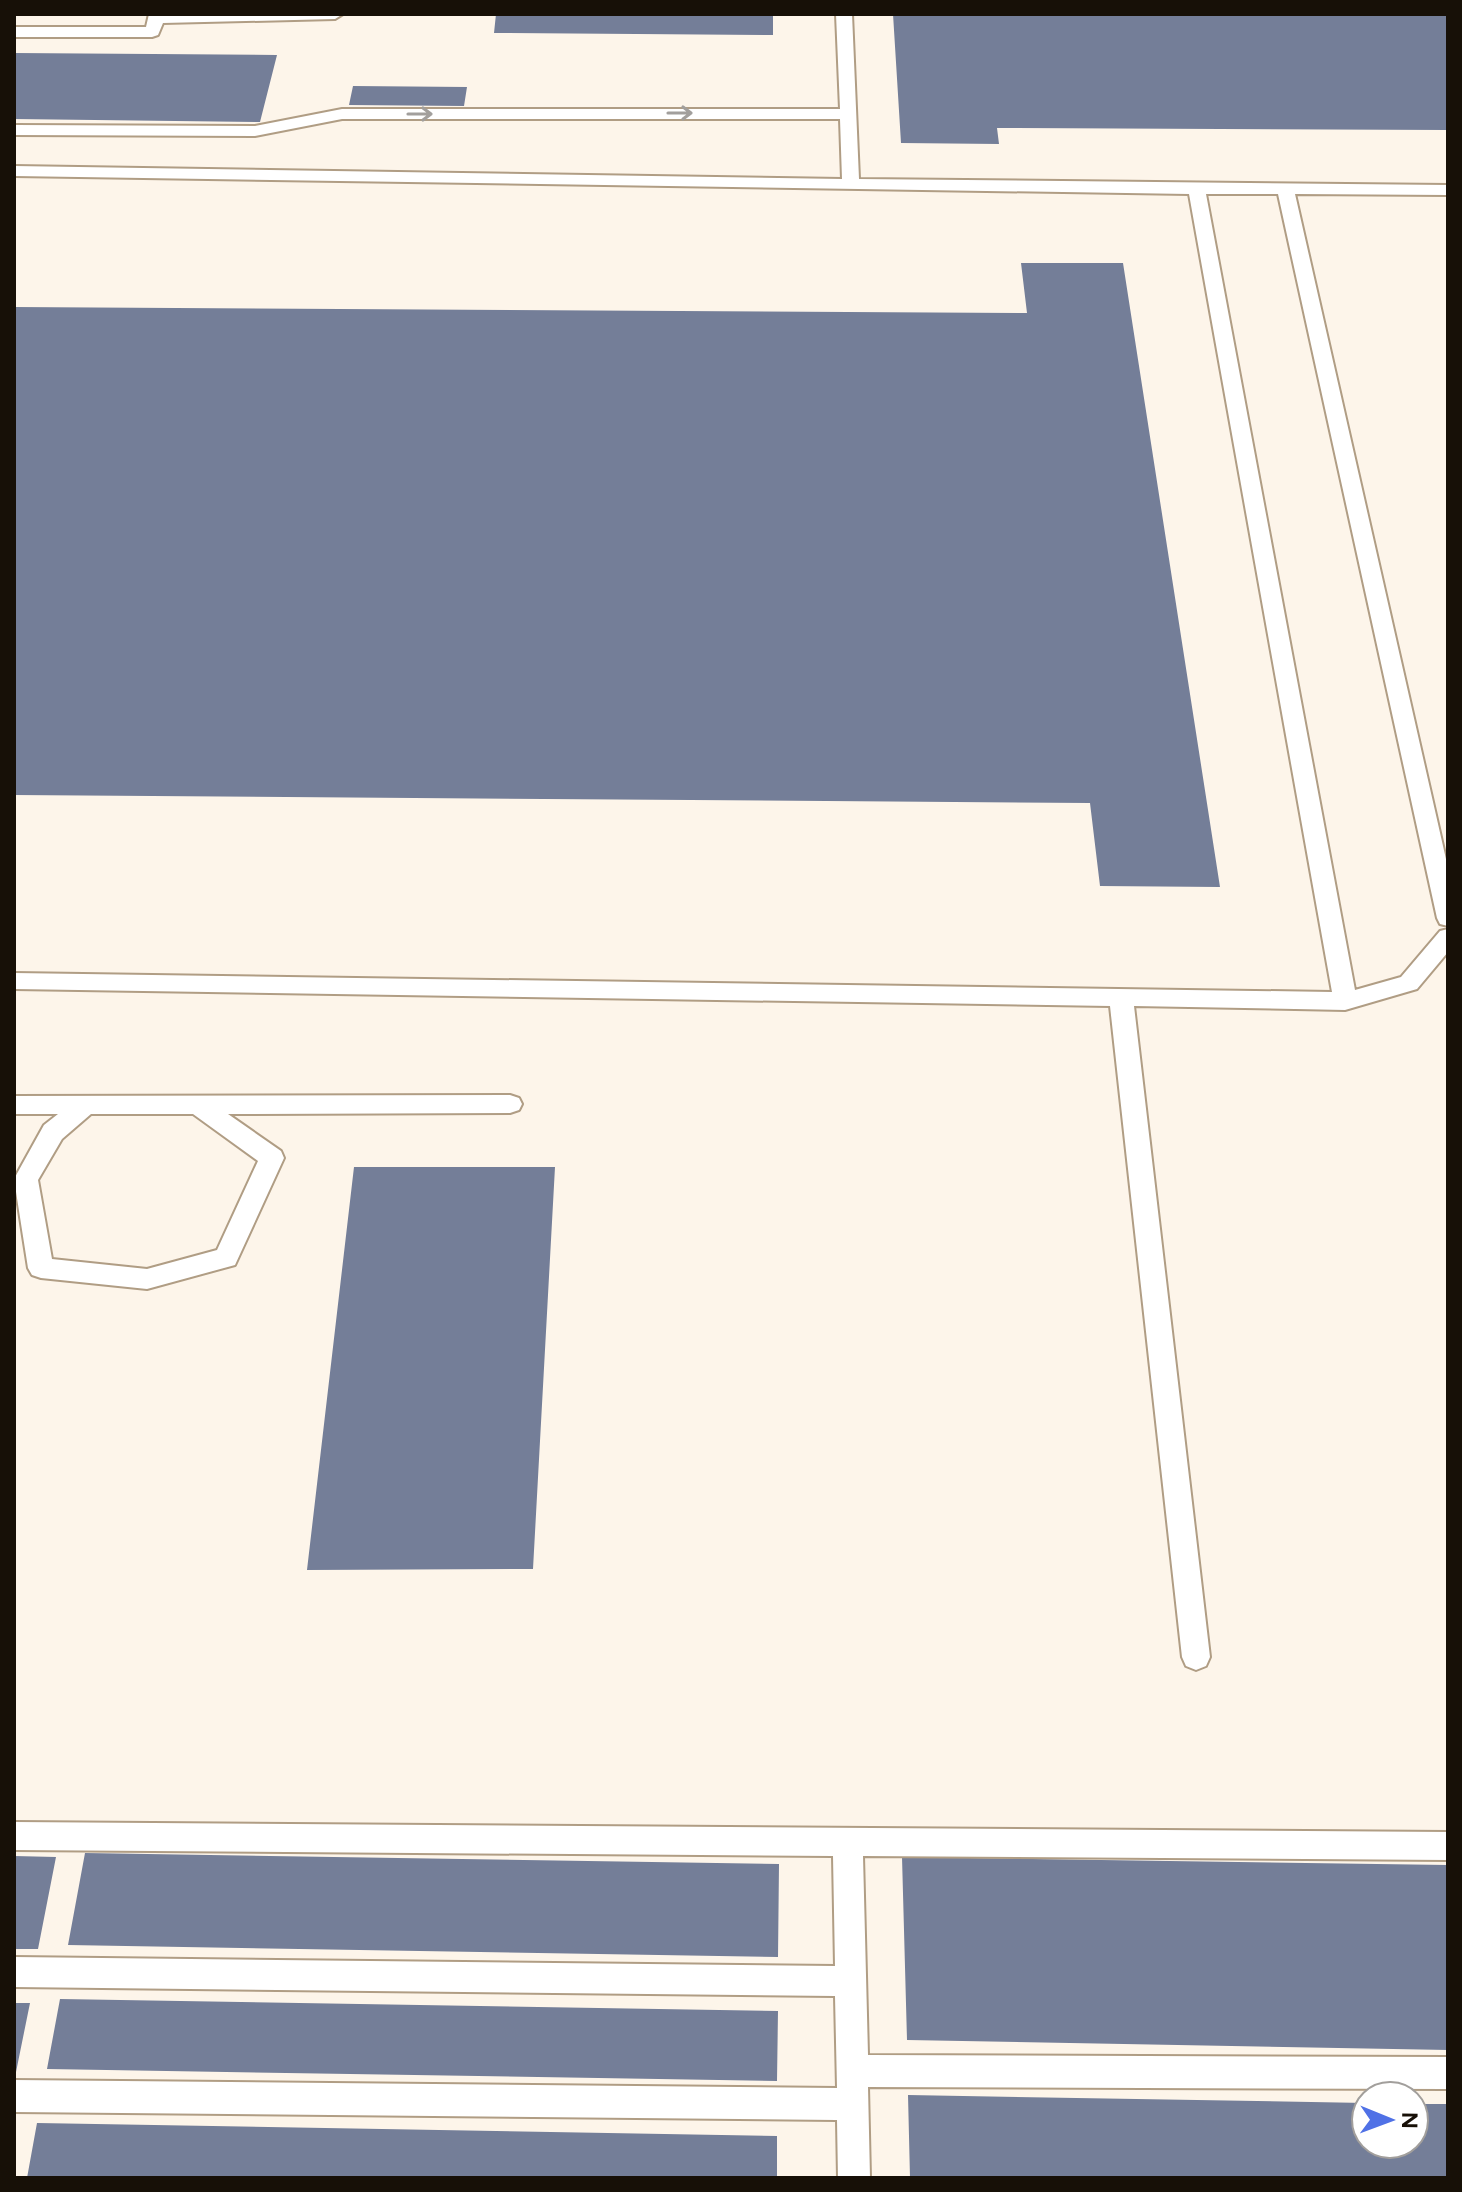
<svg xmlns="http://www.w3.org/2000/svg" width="1462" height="2192" font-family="Figtree,sans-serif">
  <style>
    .building { fill: #747e98 }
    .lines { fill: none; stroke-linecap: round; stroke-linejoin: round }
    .lane-casing { stroke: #b09d84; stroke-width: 4 }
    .lane { fill: #fff; fill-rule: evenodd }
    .oneway { stroke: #a29f9c }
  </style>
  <rect width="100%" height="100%" fill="#fdf5ea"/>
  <!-- building -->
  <path class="building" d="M496,14h277v21l-279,-2z
    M893,14h555v116l-451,-2 2,16 -98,-1z
    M14,53l263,2 -17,67 -246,-3z
    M353,86l114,1 -3,19 -115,-1z
    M1021,263h102l97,624 -120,-1 -10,-83 -1076,-8v-488l1013,6z
    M354,1167h201l-22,402 -226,1z
    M85,1853l694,11 -1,93 -710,-12z
    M14,1856l42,1 -18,92h-24z
    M902,1857l546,8v185l-541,-10z
    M60,1999l718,12 -1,70 -730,-12z
    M14,2003h16l-15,74h-1z
    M908,2095l458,8v41h48v-40h34v74h-538z
    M37,2123l740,13v42h-750z"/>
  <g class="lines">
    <!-- lane casing -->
    <g class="lane-casing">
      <path id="lane" d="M149,14h194l-8,5 -172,4 -5,12 -6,2h-138v-10h132z
        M836,14h16l7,165 589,6v10l-153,-1 153,674v58l-8,-2 -3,-6 -159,-724h-72l149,796 46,-13 39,-46 8,-2v23l-31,37 -72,21 -211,-4 76,651 -4,9 -10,4 -10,-4 -4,-9 -72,-651 -1096,-17v-16l1318,19 -143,-798 -1175,-18v-10l828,13 -2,-60h-498l-87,17 -241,-1v-10l241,1 87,-17h498z
        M510,1095l9,3 3,6 -3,6 -9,3 -282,1 53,37 3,7 -49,107 -88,24 -106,-11 -9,-3 -4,-7 -14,-89 30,-54 14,-11h-44v-18zM91,1114h102l65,47 -41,89 -70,19 -95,-10 -14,-79 24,-41z
        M14,1822l1434,10v28l-585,-4 5,199 580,2v32l-580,-2 2,91h-32l-1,-58 -823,-8v-32l823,8 -2,-92 -821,-9v-30l821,9 -2,-110 -819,-6z"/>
    </g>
    <!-- lane -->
    <use href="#lane" class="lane"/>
  </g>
  <!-- one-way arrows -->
  <defs><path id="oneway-shaft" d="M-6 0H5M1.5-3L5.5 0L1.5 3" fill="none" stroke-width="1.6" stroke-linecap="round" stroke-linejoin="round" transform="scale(2)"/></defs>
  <g class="oneway">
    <use href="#oneway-shaft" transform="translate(680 113)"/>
    <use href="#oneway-shaft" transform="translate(420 114)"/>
  </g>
  <!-- border -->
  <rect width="1462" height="2192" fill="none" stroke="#171007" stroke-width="32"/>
  <!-- north arrow -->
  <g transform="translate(1390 2120) rotate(91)"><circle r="38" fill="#ffffff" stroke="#a29f9c" stroke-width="2"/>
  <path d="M0-6L14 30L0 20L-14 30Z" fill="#5071e6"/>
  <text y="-12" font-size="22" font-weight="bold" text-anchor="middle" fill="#171007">N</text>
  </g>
</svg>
